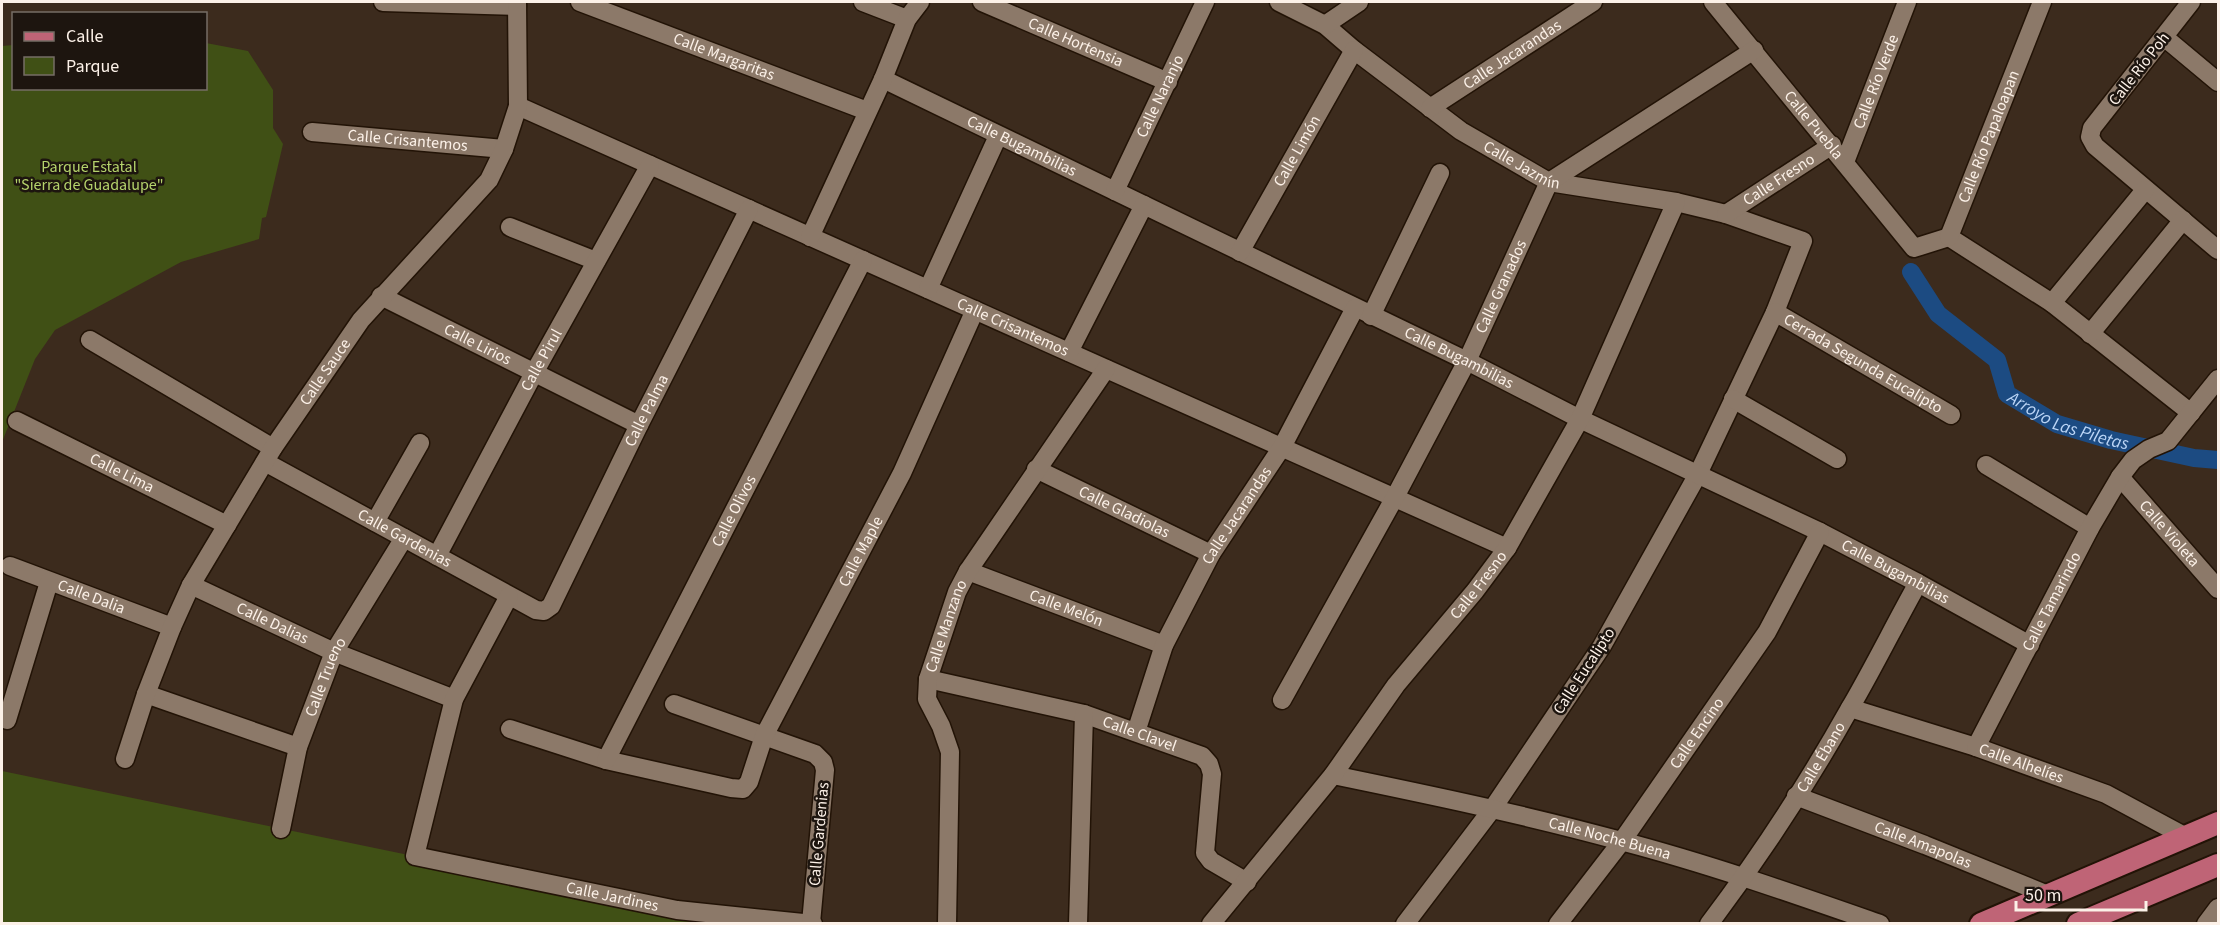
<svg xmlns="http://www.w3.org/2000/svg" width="2220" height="925" font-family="'Source Sans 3',sans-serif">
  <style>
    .green { fill: #405015 }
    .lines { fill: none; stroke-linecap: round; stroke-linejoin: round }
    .canal { stroke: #1c4b82; stroke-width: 18 }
    .minor-casing { stroke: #221306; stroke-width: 21 }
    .major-casing { stroke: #221306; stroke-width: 26 }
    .minor { stroke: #8c7969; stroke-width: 18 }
    .major { stroke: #bf6476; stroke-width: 22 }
    .labels { text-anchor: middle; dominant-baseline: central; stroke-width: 5; stroke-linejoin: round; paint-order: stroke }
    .street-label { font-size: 16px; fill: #fcf1e8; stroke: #1d150f }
    .park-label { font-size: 16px; fill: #b5d36c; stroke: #1d150f }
    .water-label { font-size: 18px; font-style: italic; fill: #bbd5f6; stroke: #1d150f }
  </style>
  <rect width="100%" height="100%" fill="#3c2b1d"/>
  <!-- green -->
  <path class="green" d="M206,43l42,8 25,39v38l10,16 -17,73 -4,1 -3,21 -78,23 -126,68 -20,29 -33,83v-396l11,-1 1,43h192z
    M2,771l735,152h-735z"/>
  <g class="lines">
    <!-- canal -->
    <path class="canal" id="s1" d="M1911,272l27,42 59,46 10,34 50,30 54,16 83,18 24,2"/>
    <!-- minor casing -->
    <g class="minor-casing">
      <g id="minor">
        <path d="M383,2l134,4"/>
        <path id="s2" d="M580,2l287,109"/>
        <path d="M863,2l44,17"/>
        <path id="s3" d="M982,2l186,80"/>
        <path id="s4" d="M1279,2l46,23 29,25 107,81 88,51 127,20 50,12 77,27 -28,71 -77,162 -96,172 -109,162 -88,116"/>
        <path id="s5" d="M1713,2l201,246 35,-11"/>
        <path d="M2191,2l-99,126 -2,9 5,9 123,104"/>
        <path d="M1325,25l34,-23"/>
        <path d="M2164,37l54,45"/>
        <path id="s6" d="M883,79l584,282 113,58 240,113 98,51 112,62"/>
        <path id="s7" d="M518,106l989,442"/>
        <path id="s8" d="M1430,108l163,-106"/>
        <path id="s9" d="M312,132l192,17"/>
        <path id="s10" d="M1845,162l62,-160"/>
        <path id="s11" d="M1115,191l90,-189"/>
        <path id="s12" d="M1726,214l106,-69"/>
        <path d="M510,227l86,34"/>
        <path d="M810,237l73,-158 24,-60 13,-17"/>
        <path d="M1949,237l103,66 139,110"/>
        <path id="s13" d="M1949,237l93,-235"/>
        <path id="s14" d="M1240,252l114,-202"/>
        <path d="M928,289l70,-153"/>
        <path id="s15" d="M381,296l258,129"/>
        <path d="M2052,303l93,-113"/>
        <path id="s16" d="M1775,312l176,103"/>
        <path d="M1371,316l69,-143"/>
        <path d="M2090,334l93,-114"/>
        <path d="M90,340l183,108"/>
        <path d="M1069,352l75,-147"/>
        <path d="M1733,399l104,60"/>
        <path id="s17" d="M17,421l210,104"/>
        <path id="s18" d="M265,462l271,148 8,1 7,-5 88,-181 110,-216"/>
        <path d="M1986,465l104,63"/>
        <path id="s19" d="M1036,469l175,85"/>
        <path id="s20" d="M2120,477l98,112"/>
        <path d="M375,522l45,-79"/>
        <path id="s21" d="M437,556l97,-183 116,-208"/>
        <path id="s22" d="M10,566l162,61"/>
        <path id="s23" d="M968,571l196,74"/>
        <path id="s24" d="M191,585l143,67 120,47"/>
        <path id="s25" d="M509,596l-55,103 -39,157 262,54 136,14"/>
        <path id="s26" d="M928,679l156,35 118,42 7,8 3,10 -7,79 6,8 36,21"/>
        <path d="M146,694l152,53"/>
        <path id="s27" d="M1282,700l113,-203 72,-136 82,-179 205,-132"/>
        <path d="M674,704l141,50 8,8 2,8 -14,153"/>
        <path id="s28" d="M1850,708l126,39 130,47 80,43"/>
        <path d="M7,720l42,-138"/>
        <path id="s29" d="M510,729l96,31 125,28 12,1 6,-7 15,-46 138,-263 73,-163"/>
        <path id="s30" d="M1136,732l28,-87 47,-91 71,-107 73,-139"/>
        <path id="s31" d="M1976,747l114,-219 30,-51 13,-17 16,-11 19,-8 50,-62"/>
        <path id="s32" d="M125,759l21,-65 26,-67 19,-42 82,-137 88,-128 128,-140 15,-31 14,-43 -1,-104"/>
        <path id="s33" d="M606,760l257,-500"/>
        <path id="s34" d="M1333,775c97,20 193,40 288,66 88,23 173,53 259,83"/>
        <path id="s35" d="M1796,796l129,49 123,50"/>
        <path id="s36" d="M281,829l17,-82 36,-95 70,-114"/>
        <path id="s37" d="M947,924l3,-172 -9,-26 -14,-27 1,-20 29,-87 11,-21 138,-202"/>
        <path d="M1078,924l6,-210"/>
        <path id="s38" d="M1211,924l122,-149 63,-90 79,-94 32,-43 73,-129 96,-217"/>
        <path id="s39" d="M1558,924l64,-83 145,-209 53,-100"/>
        <path id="s40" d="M1709,924c52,-69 99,-141 141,-216 24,-41 45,-84 68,-125"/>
        <path d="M2206,924l12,-16"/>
      </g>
    </g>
    <!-- major casing -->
    <g class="major-casing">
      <path id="major" d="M1981,924l237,-101
        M2078,924l140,-59"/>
    </g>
    <!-- minor -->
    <use href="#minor" class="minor"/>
    <!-- major -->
    <use href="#major" class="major"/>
  </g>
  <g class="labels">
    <!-- street labels -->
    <g class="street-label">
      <text stroke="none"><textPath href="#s3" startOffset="102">Calle Hortensia</textPath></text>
      <text stroke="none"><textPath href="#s8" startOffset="98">Calle Jacarandas</textPath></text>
      <text stroke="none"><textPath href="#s2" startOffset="154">Calle Margaritas</textPath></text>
      <text transform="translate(2139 69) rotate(-52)">Calle Río Poh</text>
      <text stroke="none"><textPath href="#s10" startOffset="86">Calle Río Verde</textPath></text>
      <text stroke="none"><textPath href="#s11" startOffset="105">Calle Naranjo</textPath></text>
      <text stroke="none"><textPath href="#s5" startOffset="159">Calle Puebla</textPath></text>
      <text stroke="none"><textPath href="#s13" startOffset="108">Calle Río Papaloapan</textPath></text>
      <text stroke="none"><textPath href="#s9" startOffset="96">Calle Crisantemos</textPath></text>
      <text stroke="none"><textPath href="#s6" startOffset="154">Calle Bugambilias</textPath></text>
      <text stroke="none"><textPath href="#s14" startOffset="116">Calle Limón</textPath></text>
      <text stroke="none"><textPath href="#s4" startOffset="294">Calle Jazmín</textPath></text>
      <text stroke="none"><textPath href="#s12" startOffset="63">Calle Fresno</textPath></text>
      <text stroke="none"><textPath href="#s27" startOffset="468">Calle Granados</textPath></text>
      <text stroke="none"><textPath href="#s7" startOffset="542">Calle Crisantemos</textPath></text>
      <text stroke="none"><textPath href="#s15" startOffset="108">Calle Lirios</textPath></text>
      <text stroke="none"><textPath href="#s6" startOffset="640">Calle Bugambilias</textPath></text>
      <text stroke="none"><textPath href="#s21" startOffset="222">Calle Pirul</textPath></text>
      <text stroke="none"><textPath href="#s16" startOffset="102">Cerrada Segunda Eucalipto</textPath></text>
      <text stroke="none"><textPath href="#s32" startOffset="438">Calle Sauce</textPath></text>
      <text stroke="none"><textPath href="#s18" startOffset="543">Calle Palma</textPath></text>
      <text stroke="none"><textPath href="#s17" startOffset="117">Calle Lima</textPath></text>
      <text stroke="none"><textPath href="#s33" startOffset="280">Calle Olivos</textPath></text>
      <text stroke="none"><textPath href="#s19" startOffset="98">Calle Gladiolas</textPath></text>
      <text stroke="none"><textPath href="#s30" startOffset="240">Calle Jacarandas</textPath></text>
      <text stroke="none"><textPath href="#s20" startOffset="75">Calle Violeta</textPath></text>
      <text stroke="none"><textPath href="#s18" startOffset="159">Calle Gardenias</textPath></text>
      <text stroke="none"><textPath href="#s29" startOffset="507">Calle Maple</textPath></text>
      <text stroke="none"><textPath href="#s6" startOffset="1126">Calle Bugambilias</textPath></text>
      <text stroke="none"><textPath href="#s38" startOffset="432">Calle Fresno</textPath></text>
      <text stroke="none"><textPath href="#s22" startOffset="87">Calle Dalia</textPath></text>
      <text stroke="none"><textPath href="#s31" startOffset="164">Calle Tamarindo</textPath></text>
      <text stroke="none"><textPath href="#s23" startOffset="105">Calle Melón</textPath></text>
      <text stroke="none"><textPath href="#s24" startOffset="90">Calle Dalias</textPath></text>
      <text stroke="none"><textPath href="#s37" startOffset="306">Calle Manzano</textPath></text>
      <text transform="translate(1584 671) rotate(-57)">Calle Eucalipto</text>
      <text stroke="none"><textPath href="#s36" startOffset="159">Calle Trueno</textPath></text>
      <text stroke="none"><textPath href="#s39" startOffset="236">Calle Encino</textPath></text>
      <text stroke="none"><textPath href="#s26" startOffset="219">Calle Clavel</textPath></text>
      <text stroke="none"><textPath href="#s40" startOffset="201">Calle Ébano</textPath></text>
      <text stroke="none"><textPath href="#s28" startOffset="180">Calle Alhelíes</textPath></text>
      <text transform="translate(819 834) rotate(-85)">Calle Gardenias</text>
      <text stroke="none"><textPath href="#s34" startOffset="284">Calle Noche Buena</textPath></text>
      <text stroke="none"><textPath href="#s35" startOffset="136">Calle Amapolas</textPath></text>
      <text stroke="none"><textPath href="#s25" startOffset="480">Calle Jardines</textPath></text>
    </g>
    <!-- park labels -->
    <g class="park-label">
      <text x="89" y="167">Parque Estatal<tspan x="89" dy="18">"Sierra de Guadalupe"</tspan></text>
    </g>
    <!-- water labels -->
    <g class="water-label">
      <text stroke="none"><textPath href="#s1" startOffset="228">Arroyo Las Piletas</textPath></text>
    </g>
  </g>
  <!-- border -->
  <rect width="2220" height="925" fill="none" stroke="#fcf1e8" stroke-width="6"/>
  <!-- legend -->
  <rect x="12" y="12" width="195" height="78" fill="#1d150f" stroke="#766d66" stroke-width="1.5"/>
  <rect x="24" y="32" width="30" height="9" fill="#bf6476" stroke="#766d66" stroke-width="1.5"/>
  <text x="66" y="42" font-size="18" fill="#fcf1e8">Calle</text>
  <rect x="24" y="57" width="30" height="18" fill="#405015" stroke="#766d66" stroke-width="1.5"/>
  <text x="66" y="72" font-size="18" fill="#fcf1e8">Parque</text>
  <!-- scale -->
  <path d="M2016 901v9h130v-9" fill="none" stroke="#fcf1e8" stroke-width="3"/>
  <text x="2025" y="901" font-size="18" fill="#fcf1e8" stroke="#1d150f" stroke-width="4.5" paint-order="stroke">50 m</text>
</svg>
